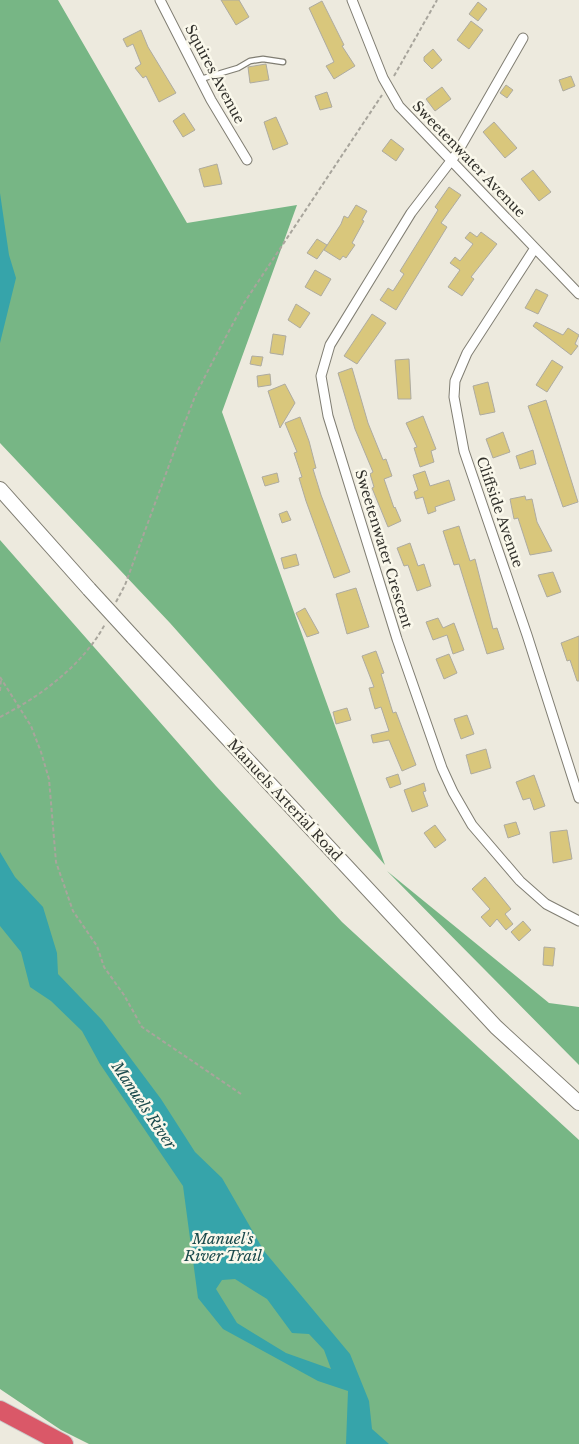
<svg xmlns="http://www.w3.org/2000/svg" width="579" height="1444" font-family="'Libre Baskerville',serif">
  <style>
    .forest { fill: #77b685 }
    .water { fill: #36a4aa; fill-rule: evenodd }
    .building { fill: #d9c77c; stroke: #aeaba0 }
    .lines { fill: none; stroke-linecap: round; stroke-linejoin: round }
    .service-casing { stroke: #807e73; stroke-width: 7 }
    .minor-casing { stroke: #807e73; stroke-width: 11 }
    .secondary-casing { stroke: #807e73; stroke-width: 16 }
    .motorway-casing { stroke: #c9c9c8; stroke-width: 20 }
    .path { stroke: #a8a59c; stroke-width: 2; stroke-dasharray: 4 2.5; stroke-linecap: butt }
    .service { stroke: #fff; stroke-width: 4.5 }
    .minor { stroke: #fff; stroke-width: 9 }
    .secondary { stroke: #fff; stroke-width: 14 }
    .motorway { stroke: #da5868; stroke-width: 18 }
    .secondary-bridge-casing { stroke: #807e73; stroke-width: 16; stroke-linecap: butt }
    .secondary-bridge { stroke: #fff; stroke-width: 14 }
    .labels { text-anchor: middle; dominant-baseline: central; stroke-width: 5; stroke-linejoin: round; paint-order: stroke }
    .street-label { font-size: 14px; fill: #31302b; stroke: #faf8eb }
    .water-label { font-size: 15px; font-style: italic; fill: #1a4a4c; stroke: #faf8eb }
  </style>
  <rect width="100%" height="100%" fill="#edeade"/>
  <!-- forest -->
  <path class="forest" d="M0,0h58l129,223 110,-18 -75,207 163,453 -215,-242 -170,-180z
    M0,540l216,246 126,136 237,218v304h-490l-28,-14 -61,-41z
    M387,871l162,132 30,4v58z"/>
  <!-- water -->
  <path class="water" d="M0,193l9,62 7,23 -16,65z
    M0,852l15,25 28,30 14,46 1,21 44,46 59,79 34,53 27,26 42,73 86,103 19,47 3,28 17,15h-43l2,-53 -30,-10 -95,-52 -25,-31 -15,-112 -83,-122 -18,-33 -31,-30 -21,-14 -9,-35 -21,-26zM235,1279l32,20 25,34 17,1 15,16 7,19 -45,-16 -49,-30 -21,-34 6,-9z"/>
  <!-- building -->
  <path class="building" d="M221,0h18l10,17 -13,8z
    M322,1l22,44 -2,1 13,20 -21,13 -8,-13 8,-4 -25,-54z
    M478,2l9,7 -9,12 -9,-7z
    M471,21l12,9 -14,19 -12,-9z
    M141,30l7,17 28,46 -17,9 -13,-26 -3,2 -8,-10 6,-4 -8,-20 -6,3 -4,-8z
    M433,49l9,11 -10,9 -8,-8v-4z
    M266,64l3,16 -19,3 -2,-16z
    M571,76l4,10 -12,5 -4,-11z
    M506,85l7,5 -6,8 -7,-5z
    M442,87l9,12 -16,12 -9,-12z
    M327,92l5,15 -12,3 -5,-14z
    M184,113l11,17 -12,7 -10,-16z
    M276,117l12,27 -15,6 -9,-28z
    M494,122l23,26 -12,10 -22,-26z
    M391,139l13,10 -8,12 -14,-10z
    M217,164l5,20 -18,3 -5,-18z
    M533,170l18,22 -12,9 -18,-22z
    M449,187l12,8 -20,28 6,4 -51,83 -16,-10 8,-12 5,3 11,-17 -4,-3 38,-61 -3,-3z
    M356,205l11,6 -5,9 2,1 -12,22 3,2 -9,13 -3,-2 -3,4 -16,-10 17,-26 3,-8 4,2z
    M470,232l7,5 4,-5 16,12 -26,33 3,2 -12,17 -14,-9 12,-17 -10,-7 5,-6 5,4 13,-17 -8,-6z
    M317,239l10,6 -10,14 -10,-6z
    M315,270l16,9 -10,17 -16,-9z
    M536,289l12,6 -10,19 -13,-6z
    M296,304l14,9 -10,15 -12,-8z
    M372,314l14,9 -29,41 -13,-8z
    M536,322l27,13 5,-7 11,7 -4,9 3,2 -7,9 -38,-29z
    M273,334l13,2 -3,19 -13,-2z
    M252,356l11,1 -2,9 -11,-2z
    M409,359l2,40h-13l-3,-39z
    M552,360l11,7 -16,25 -11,-7z
    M352,368l16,55 15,37 3,-1 6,17 -8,3 10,29 1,-1 6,14 -13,6 -16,-39 2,-1 -4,-13 3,-2 -18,-43 -17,-56z
    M270,374l1,11 -13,2 -1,-11z
    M488,382l7,30 -15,3 -7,-29z
    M285,384l10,19 -15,25 -12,-37z
    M546,400l32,102 -15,5 -35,-101z
    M423,416l13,33 -5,2 3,11 -14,5 -6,-19 3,-1 -11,-24z
    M300,417l9,24 7,27 -3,1 8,26 29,77 -16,6 -28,-77 -7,-23 3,-1 -8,-24 3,-1 -12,-29z
    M503,432l7,20 -17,6 -7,-19z
    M533,450l3,14 -16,5 -4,-13z
    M425,471l5,15 19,-6 6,20 -20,7 1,4 -8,3 -5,-17 -7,2 -2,-7 4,-2 -5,-15z
    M277,473l2,9 -14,4 -3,-9z
    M525,496l1,4 6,-1 5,23 15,29 -22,4 -12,-37 -4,1 -4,-20z
    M287,511l4,9 -9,3 -3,-9z
    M459,526l11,35 5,-2 18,70 4,-1 7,21 -17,5 -28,-90 -5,1 -11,-34z
    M410,543l8,23 6,-2 7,22 -14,5 -9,-26 -4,1 -7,-18z
    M296,554l3,11 -15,4 -3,-11z
    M553,572l8,20 -14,5 -9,-22z
    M356,588l13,39 -22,7 -11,-40z
    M305,608l14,25 -12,4 -11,-24z
    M438,618l5,10 11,-5 10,27 -11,4 -6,-19 -14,5 -7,-18z
    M579,636v45h-2l-7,-21 -3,1 -6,-18z
    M376,651l8,22 -3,1 12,39 3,-1 20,53 -14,6 -13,-31 -16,3 -2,-8 18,-4 -8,-24 -6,2 -6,-21 5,-1 -12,-31z
    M449,654l8,19 -13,6 -8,-20z
    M347,708l4,12 -15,4 -3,-12z
    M467,715l7,19 -13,5 -7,-20z
    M486,749l5,19 -20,6 -5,-19z
    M398,774l3,10 -11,4 -4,-10z
    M534,775l11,31 -11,4 -4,-12 -7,2 -7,-18z
    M424,783l2,8 -3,1 5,14 -16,6 -8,-22z
    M516,822l4,12 -12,4 -4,-13z
    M435,825l11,15 -11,8 -11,-15z
    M567,830l5,29 -19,4 -3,-31z
    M485,877l26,32 -6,5 8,10 -7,6 -9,-11 -7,8 -9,-10 9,-8 -18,-20z
    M523,921l8,9 -12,11 -8,-9z
    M544,947l11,1 -2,18 -10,-1z"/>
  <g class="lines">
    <!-- service casing -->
    <g class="service-casing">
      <path id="service" d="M201,79l37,-11 12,-7 13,-2 20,3"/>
    </g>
    <!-- minor casing -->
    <g class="minor-casing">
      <path id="minor" d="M160,0l51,100 36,60
        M352,0l31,78 16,28 180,188
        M523,38l-66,115 -46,60 -81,132 -9,31 7,40 69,223 45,129 11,24 19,33 48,56 26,23 33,17
        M535,248l-68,105 -12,28 -1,16 10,54 63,184 52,163"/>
    </g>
    <!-- secondary casing -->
    <g class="secondary-casing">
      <path id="secondary" d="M0,489l89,100
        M133,637l363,390 83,76"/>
    </g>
    <!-- motorway casing -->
    <g class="motorway-casing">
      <path id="motorway" d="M0,1410l64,34"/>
    </g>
    <!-- path -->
    <path class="path" d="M394,76l43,-76
      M116,602l9,-17 57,-155 14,-36 19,-37 29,-54 138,-208
      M0,677l31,49 10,26 8,27 7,83 17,49 24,35 7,21 20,28 18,32 99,67
      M0,691l1,-12
      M0,717c40,-20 84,-53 105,-93"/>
    <!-- service -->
    <use href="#service" class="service"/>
    <!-- minor -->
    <use href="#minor" class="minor"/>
    <!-- secondary -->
    <use href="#secondary" class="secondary"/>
    <!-- motorway -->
    <use href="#motorway" class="motorway"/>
    <!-- secondary-bridge casing -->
    <g class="secondary-bridge-casing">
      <path id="secondary-bridge" d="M89,589l44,48"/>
    </g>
    <!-- secondary-bridge -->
    <use href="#secondary-bridge" class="secondary-bridge"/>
  </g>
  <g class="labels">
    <!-- street labels -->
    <g class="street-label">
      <text transform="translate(215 74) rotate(62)">Squires Avenue</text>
      <text transform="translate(469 159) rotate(46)">Sweetenwater Avenue</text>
      <text transform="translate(500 512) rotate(71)">Cliffside Avenue</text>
      <text transform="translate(384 549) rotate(73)">Sweetenwater Crescent</text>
      <text transform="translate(285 800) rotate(47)">Manuels Arterial Road</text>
    </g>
    <!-- water labels -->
    <g class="water-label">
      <text transform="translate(144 1105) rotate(56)">Manuels River</text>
      <text x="223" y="1238">Manuel's<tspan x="223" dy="17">River Trail</tspan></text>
    </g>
  </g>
</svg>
